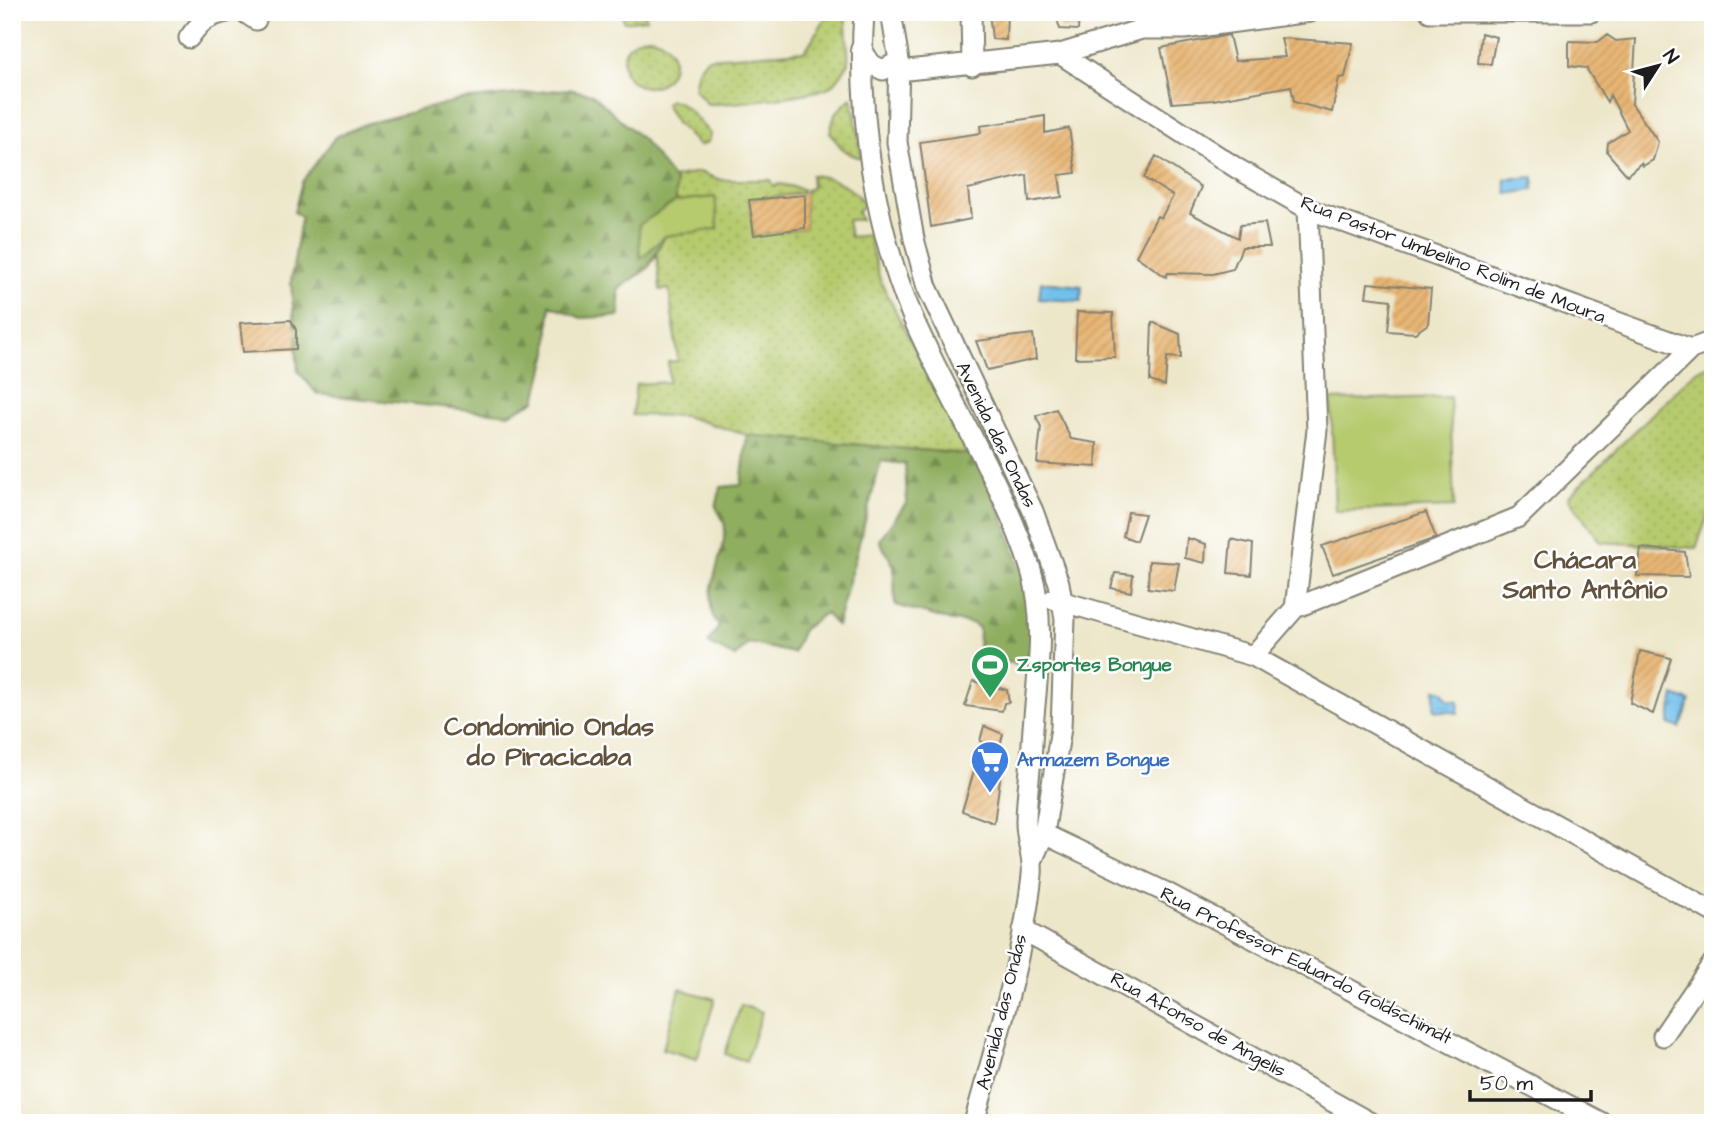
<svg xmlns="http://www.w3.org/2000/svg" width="1725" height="1135" font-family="'Architects Daughter',sans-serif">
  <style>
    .grass { fill: url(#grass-dots); stroke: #697345; stroke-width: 2 }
    .forest { fill: url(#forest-firs); stroke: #56653e; stroke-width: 2 }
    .garden { fill: #b6ca6e; stroke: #697345; stroke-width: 2 }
    .water { fill: url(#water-ripples); stroke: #476e84; stroke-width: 2 }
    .building { fill: url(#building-hatch) }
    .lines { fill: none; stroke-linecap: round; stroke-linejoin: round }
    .minor-casing { stroke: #848273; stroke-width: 23 }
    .minor { stroke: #fff; stroke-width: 19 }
    .labels { text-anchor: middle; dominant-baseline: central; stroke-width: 5; stroke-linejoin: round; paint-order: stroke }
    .street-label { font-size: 19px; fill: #1c1c1c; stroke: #fff }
    .leisure-label { font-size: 19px; font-weight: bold; fill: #27864d; stroke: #fff; text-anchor: start }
    .shop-label { font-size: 19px; font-weight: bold; fill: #366cbe; stroke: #fff; text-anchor: start }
    .district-label { font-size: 26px; font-weight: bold; fill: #63523b; stroke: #fff }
  </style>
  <defs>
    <pattern id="grass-dots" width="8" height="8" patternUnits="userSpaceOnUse" patternTransform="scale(1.75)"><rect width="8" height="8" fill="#b6ca6e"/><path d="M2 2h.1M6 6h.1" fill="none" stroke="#9cad5f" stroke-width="1.8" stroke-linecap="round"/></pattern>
    <pattern id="forest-firs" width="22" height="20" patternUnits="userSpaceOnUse" patternTransform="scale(1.75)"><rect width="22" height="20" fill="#90ae61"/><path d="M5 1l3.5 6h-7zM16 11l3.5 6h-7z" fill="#758d4f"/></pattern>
    <pattern id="water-ripples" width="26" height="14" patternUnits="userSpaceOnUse" patternTransform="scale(1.75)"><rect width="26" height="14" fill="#72c0ec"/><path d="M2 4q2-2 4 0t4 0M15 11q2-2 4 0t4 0" fill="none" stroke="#62a4ca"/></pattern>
    <pattern id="building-hatch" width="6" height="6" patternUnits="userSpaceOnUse" patternTransform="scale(1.75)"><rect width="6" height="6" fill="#e8b674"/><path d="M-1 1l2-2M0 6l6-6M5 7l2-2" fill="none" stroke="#c69c64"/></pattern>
  </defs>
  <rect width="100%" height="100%" fill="#fff"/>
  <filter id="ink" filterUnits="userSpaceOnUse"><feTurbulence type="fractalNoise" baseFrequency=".0143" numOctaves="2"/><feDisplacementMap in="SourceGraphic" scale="14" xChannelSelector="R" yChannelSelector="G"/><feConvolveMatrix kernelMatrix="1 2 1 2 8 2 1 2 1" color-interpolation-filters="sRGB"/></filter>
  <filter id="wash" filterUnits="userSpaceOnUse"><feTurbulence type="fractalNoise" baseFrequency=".00686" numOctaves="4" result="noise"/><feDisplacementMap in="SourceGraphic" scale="28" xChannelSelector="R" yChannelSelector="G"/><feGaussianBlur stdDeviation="1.57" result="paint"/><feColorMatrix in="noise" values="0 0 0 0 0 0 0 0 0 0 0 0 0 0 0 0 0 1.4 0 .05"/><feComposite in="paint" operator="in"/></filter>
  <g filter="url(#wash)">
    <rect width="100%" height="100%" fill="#ede7ca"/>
    <!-- grass -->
    <path class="grass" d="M622,12h23l1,7 -22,3z
      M824,12h21l4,51c-5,7 -10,17 -17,22 -10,10 -107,20 -125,19l-13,-16 4,-18 9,-12 98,-7 20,-32z
      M623 62a25 25 0 1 1 50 0a25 25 0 1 1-50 0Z
      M852,97l10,61c-15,-3 -24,-12 -32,-26l5,-18z
      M670,100c14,0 30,23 40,34l-2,8 -9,4 -23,-23 -11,-19z
      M699,172l22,8h49l3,6 7,-2 22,5v4l-53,7 5,35 51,-7v-38l7,-2 -1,-13c25,2 39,11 54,29l-8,7 4,9h-14l3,17 18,-2 12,45 87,174 -220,-19 -63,-19 -52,-1 4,-31 33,-2 -1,-20 10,-1 -9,-72 -9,1 -3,-35 -11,15 19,-34 49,-39 -39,4 -2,-23z
      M1713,363v146l-3,1 -14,38 -95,-6 -33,-45 128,-126z"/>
    <!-- forest -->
    <path class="forest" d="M568,89l24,5 51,46 33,42v19l-36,24 25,11 -17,32 -29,21 1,27 -39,2 -31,-13 -2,47 -12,48 -27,14 -192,-20 -19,-23 -7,-90 10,-64 -7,-5 8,-30 33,-45 30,-13 95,-24z
      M747,435l228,20 33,75 24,74 1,65 -55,-15 1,-26 -7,-5 -20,-2 -57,-16 -1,-39 -15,-26 28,-38 -2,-38 -24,-3 -44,165 -12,-13 -22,16 -10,24 -44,-10 -14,14 -27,-14 11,-17c-24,-27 12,-79 5,-104 -2,-5 -6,-11 -8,-15l5,-20 20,-2z"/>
    <!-- garden -->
    <path class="garden" d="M715,197l3,32 -53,7 -25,23 -1,-34 37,-24z
      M1450,397l4,110 -119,4 -4,-111z
      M680,989l35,10 -18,60 -34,-10z
      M741,1005l21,7 -16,49 -21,-7z"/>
    <!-- water -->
    <path class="water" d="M1534,177l-1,13 -26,4 -2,-15z
      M1041,282l41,4 -1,15 -42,-2z
      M1435,689l8,2 5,9 11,1 -1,12 -24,-3z
      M1674,695l16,6 -10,27 -11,-4z"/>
    <g id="blocks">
      <!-- building -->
      <path class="building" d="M989,12h18l-1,28 -14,-1z
        M1055,12h24l-1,18 -18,-1z
        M1481,33l15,4 -5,27 -13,-1z
        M1229,35l6,26 50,-4 -4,-19 72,5 -8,34 -6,1 -7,34 -38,-10 -3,-16 -78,14 -41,3 -11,-55z
        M1607,35l9,6 20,-2 -4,65 26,38 -5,18 -10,6 -2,-3 -14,12 -20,-23 1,-9 20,-13 -18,-35 -3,7 -21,-34 -17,-2v-25l29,1z
        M1045,116v17l24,-5 7,45 -17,2 3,22 -33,5 -2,-27 -59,14 3,30 -40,8 -11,-85 61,-9 -1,-7z
        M1156,156l45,31 -11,26 48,25 2,-13 25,-2 5,24h-28l-9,22 -20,5 -45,-1 -2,4 -30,-21 21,-40 4,2 12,-22 -29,-18z
        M805,195v33l-51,7 -5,-35z
        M1368,283l63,6 -3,35 -13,9 -27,-2 3,-31 -25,-3z
        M1077,312l36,1 2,44 -40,1z
        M291,320l5,10v19l-53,3 -3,-29z
        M1152,322l28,12 1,24 -14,-1 -2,29 -15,-5z
        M1033,334l3,25 -49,11 -11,-29z
        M1056,409l15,30 26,4 -1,24 -59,-4 4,-36 -5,-11z
        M1128,512l17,2 -9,27 -13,-5z
        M1426,512l10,26 -103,36 -11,-28z
        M1187,538l19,6 -1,19 -20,-5z
        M1231,539l22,5 -2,31 -23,-2z
        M1641,548l44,4 4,25 -52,-1z
        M1149,561l30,2 -5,28 -26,-3z
        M1115,573l18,2 -2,17 -20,-4z
        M1640,651l31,7 -18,56 -23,-11z
        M973,681l34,9 2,12 -5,1 -2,8 -37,-5z
        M984,726l19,8 -9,35 6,10 -6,44 -32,-12 21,-69 -3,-1z"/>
    </g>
  </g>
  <g filter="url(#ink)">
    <use href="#blocks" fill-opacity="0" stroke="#848273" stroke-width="2"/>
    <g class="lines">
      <!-- minor casing -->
      <g class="minor-casing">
        <path id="minor" d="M244,12l12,8
          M864,12c-7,100 10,214 49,306 37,85 90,164 118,252 17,56 4,116 1,173 -1,26 -6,54 -6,80 0,18 8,34 6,52 -9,83 -36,167 -58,248
          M891,12l8,49 -2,81 17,97 13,48 106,224 26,72 6,36 -4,109 -17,106 -11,25
          M971,12l1,54
          M1430,12h161
          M189,38c11,-16 19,-22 38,-26
          M861,48l10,16 12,6 16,-9
          M1060,54l178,115 70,40 383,140 22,-8
          M898,71l162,-17 82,-25h42l126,-17
          M1053,599l200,57 460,256
          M1295,608l22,-178 -9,-221
          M1253,656l42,-48 224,-91 172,-168
          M1044,834l119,57 439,232
          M1023,930l348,193
          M1663,1036l50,-73"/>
      </g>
      <!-- minor -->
      <use href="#minor" class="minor"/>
    </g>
  </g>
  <!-- icons -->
  <defs>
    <g id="stadium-pin" transform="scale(2.0125)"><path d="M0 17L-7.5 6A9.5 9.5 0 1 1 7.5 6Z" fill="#2e9e5b" stroke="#fff"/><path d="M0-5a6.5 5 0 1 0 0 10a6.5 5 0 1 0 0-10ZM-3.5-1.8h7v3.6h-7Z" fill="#fff"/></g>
    <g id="supermarket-pin" transform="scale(2.0125)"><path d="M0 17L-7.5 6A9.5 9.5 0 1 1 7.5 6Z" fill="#3f7fe0" stroke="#fff"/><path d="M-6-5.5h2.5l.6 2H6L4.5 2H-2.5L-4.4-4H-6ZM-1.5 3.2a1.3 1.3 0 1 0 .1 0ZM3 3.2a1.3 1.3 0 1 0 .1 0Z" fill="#fff"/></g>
  </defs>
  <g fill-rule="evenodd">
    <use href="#stadium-pin" x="990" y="665"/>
    <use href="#supermarket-pin" x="990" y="760"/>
  </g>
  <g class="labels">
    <!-- street labels -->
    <g class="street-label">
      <text transform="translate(1453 260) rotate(21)">Rua Pastor Umbelino Rolim de Moura</text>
      <text transform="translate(996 435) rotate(64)">Avenida das Ondas</text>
      <text transform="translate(1306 966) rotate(27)">Rua Professor Eduardo Goldschimdt</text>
      <text transform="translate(1002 1012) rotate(-76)">Avenida das Ondas</text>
      <text transform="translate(1198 1025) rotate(29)">Rua Afonso de Angelis</text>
    </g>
    <!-- leisure labels -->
    <g class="leisure-label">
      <text x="1017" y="665">Zsportes Bongue</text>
    </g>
    <!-- shop labels -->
    <g class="shop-label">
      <text x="1017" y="760">Armazem Bongue</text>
    </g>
    <!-- district labels -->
    <g class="district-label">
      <text x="1585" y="560">Chácara<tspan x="1585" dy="30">Santo Antônio</tspan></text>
      <text x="549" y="727">Condominio Ondas<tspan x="549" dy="30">do Piracicaba</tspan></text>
    </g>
  </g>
  <!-- margin -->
  <rect width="1725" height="1135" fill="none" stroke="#fff" stroke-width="42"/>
  <!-- north arrow -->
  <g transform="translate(1658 66) rotate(54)" stroke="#ffffff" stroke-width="5" paint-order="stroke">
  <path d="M0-5L12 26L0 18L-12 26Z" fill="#1c1c1c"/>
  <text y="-10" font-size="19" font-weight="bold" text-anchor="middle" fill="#1c1c1c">N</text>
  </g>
  <!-- scale -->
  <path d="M1470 1090v10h121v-10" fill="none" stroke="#1c1c1c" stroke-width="3.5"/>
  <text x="1480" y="1090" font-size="21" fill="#1c1c1c" stroke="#ffffff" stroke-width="5" paint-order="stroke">50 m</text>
</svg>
